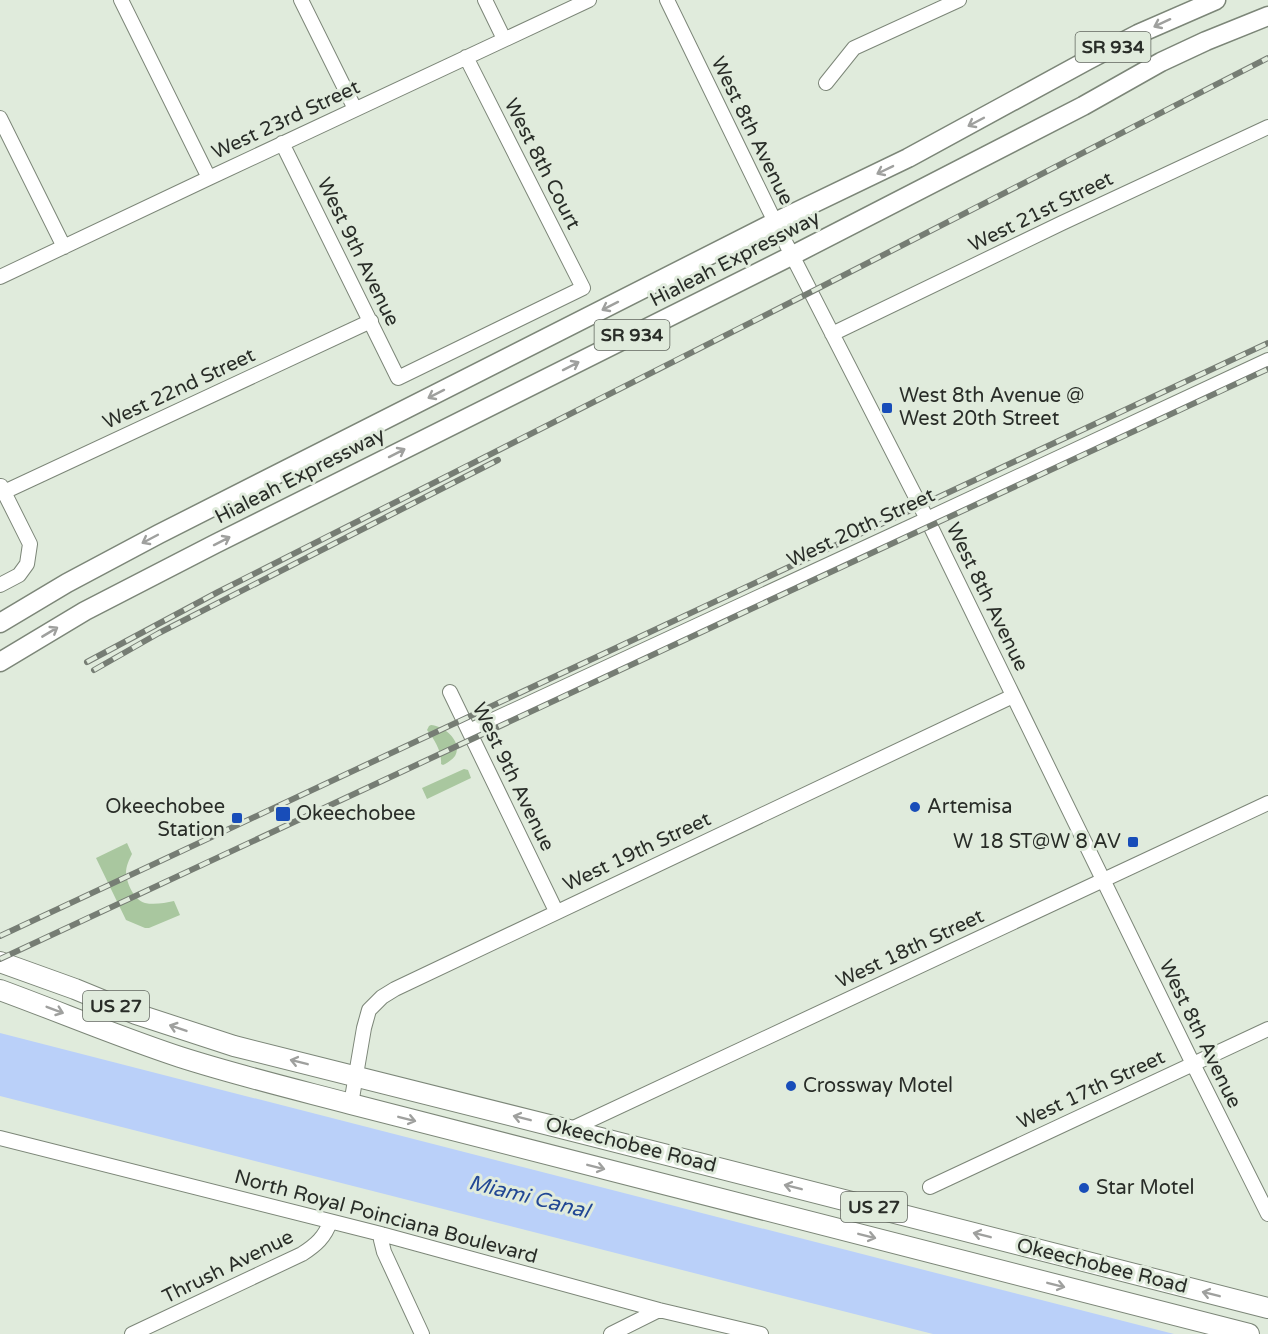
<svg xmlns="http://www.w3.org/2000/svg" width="1268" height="1334" font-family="'Varela Round',sans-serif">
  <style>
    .green { fill: #a9c79f }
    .water { fill: #bad0f9 }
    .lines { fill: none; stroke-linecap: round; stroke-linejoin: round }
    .minor-casing { stroke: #7c8678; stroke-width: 16 }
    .major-casing { stroke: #7c8678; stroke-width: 21 }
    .highway-casing { stroke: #7c8678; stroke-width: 22 }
    .minor { stroke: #fff; stroke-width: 14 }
    .major { stroke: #fff; stroke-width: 18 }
    .highway { stroke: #fff; stroke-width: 20 }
    .rail-casing { stroke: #767d74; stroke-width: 6 }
    .rail { stroke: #e0ebdc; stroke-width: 4; stroke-dasharray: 11; stroke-linecap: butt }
    .oneway { stroke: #9fa09e }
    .poi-dot { fill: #184db9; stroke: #e0ebdc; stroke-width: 2 }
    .labels { text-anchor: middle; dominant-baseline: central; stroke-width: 6; stroke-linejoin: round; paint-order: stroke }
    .shield { fill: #e0ebdc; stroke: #60665e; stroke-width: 1.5 }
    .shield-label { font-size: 18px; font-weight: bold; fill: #292d28 }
    .street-label { font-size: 20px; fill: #292d28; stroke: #e0ebdc }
    .poi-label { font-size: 20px; fill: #292d28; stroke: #e0ebdc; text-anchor: start }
    .water-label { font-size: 21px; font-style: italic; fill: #214794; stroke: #e0ebdc }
  </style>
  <rect width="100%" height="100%" fill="#e0ebdc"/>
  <!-- green -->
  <path class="green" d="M431,725c13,1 32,16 24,31 -3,4 -8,7 -12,9l-2,-1c1,-12 -6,-24 -14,-34l2,-4z
    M464,769l4,1 3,8 -44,21 -5,-11z
    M127,843l5,11c-3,6 -6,12 -6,19 1,11 8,27 19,30 9,2 20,0 29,-2l6,14 -31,13h-4l-19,-8 -30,-62z"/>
  <!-- water -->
  <path class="water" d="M0,1033l1174,301h-241l-933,-238z"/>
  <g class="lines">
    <!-- minor casing -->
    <g class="minor-casing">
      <path id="minor" d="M121,0l88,178
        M301,0l54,109
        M485,0l19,39
        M667,0l108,222 152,297 266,545 75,150
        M826,83l28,-35 105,-48
        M0,118l64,129
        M282,143l116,235 185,-90 -117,-231
        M0,277l209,-99 380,-178
        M832,334l230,-111 206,-96
        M4,492l367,-171
        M0,585l19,-10 8,-11 3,-20 -29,-58
        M450,692l106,219
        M469,731l458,-212 341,-159
        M351,1104l13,-76 5,-18 13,-13 13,-8 618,-293
        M569,1130l699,-327
        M0,1138l381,96 278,76 102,24
        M930,1187l338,-158
        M381,1234v6l3,12 38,82
        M132,1334l170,-80c14,-9 23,-17 28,-32
        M611,1334l48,-24"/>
    </g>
    <!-- major casing -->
    <g class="major-casing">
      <path id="major" d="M0,623l67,-40 92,-49 616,-312 133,-64 180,-98 50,-26 78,-34
        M0,662l85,-51 130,-67 578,-289 290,-149 78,-44 45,-21 62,-25"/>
    </g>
    <!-- highway casing -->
    <g class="highway-casing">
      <path id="highway" d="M0,962l75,27 61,25 98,32 335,84 699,178
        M0,990c60,22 119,47 180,67 56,18 114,32 171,47l898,230"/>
    </g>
    <!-- minor -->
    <use href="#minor" class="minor"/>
    <!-- major -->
    <use href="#major" class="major"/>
    <!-- highway -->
    <use href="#highway" class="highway"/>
    <!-- rail casing -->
    <g class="rail-casing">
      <path id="rail" d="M87,662l131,-70 593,-300 457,-234
        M94,670l65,-37 339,-173
        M0,936l1268,-593
        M0,959l736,-343 532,-247"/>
    </g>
    <!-- rail -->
    <use href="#rail" class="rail"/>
  </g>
  <!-- one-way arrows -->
  <defs><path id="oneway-shaft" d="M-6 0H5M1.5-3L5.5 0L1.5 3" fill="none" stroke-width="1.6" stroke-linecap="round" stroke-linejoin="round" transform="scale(1.5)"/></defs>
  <g class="oneway">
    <use href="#oneway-shaft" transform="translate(1162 23) rotate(155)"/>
    <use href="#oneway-shaft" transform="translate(976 122) rotate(152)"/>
    <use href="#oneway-shaft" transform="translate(885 170) rotate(154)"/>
    <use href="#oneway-shaft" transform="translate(610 306) rotate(153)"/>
    <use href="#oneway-shaft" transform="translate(571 366) rotate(-27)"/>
    <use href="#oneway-shaft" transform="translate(436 394) rotate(153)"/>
    <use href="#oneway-shaft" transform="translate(397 453) rotate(-27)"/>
    <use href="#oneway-shaft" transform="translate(150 539) rotate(152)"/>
    <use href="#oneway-shaft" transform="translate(222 541) rotate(-27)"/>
    <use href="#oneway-shaft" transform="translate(50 632) rotate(-31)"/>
    <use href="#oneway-shaft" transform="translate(55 1010) rotate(21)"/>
    <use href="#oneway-shaft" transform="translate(178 1028) rotate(-161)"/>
    <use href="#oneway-shaft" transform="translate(299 1062) rotate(-166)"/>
    <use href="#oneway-shaft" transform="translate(522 1118) rotate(-166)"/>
    <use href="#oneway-shaft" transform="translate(407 1119) rotate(14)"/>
    <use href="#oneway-shaft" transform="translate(596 1167) rotate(14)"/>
    <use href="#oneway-shaft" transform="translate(793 1187) rotate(-166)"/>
    <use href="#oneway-shaft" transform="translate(982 1235) rotate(-166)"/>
    <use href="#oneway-shaft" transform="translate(867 1236) rotate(14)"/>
    <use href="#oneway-shaft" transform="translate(1056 1285) rotate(14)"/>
    <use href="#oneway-shaft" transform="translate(1211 1294) rotate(-166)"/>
  </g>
  <!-- markers -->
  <g class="poi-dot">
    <rect x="881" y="402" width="12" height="12" rx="3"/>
    <circle cx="915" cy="807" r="6"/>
    <rect x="275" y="806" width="16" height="16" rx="3"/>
    <rect x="231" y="812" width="12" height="12" rx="3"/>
    <rect x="1127" y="836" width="12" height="12" rx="3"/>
    <circle cx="791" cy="1086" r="6"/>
    <circle cx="1084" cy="1188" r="6"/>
  </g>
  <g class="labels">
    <!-- shield labels -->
    <g class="shield">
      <rect x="1075.5" y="32" width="75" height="30" rx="4.5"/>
      <rect x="594.5" y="320" width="75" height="30" rx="4.5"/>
      <rect x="83" y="991" width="66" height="30" rx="4.5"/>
      <rect x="841" y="1192" width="66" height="30" rx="4.5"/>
    </g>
    <g class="shield-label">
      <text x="1113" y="47">SR 934</text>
      <text x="632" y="335">SR 934</text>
      <text x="116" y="1006">US 27</text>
      <text x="874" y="1207">US 27</text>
    </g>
    <!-- street labels -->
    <g class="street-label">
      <text transform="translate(286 120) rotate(-25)">West 23rd Street</text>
      <text transform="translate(752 131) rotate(64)">West 8th Avenue</text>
      <text transform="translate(542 164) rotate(63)">West 8th Court</text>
      <text transform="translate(1041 212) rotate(-26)">West 21st Street</text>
      <text transform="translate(358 252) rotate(64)">West 9th Avenue</text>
      <text transform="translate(735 259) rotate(-27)">Hialeah Expressway</text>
      <text transform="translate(179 389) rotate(-25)">West 22nd Street</text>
      <text transform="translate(300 476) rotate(-27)">Hialeah Expressway</text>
      <text transform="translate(861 528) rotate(-25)">West 20th Street</text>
      <text transform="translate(987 597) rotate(64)">West 8th Avenue</text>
      <text transform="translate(513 777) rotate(64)">West 9th Avenue</text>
      <text transform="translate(637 852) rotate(-25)">West 19th Street</text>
      <text transform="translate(910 949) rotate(-25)">West 18th Street</text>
      <text transform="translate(1200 1034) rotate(64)">West 8th Avenue</text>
      <text transform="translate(1091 1090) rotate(-25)">West 17th Street</text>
      <text transform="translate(631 1145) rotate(14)">Okeechobee Road</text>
      <text transform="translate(386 1217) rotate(15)">North Royal Poinciana Boulevard</text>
      <text transform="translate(1102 1266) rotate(14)">Okeechobee Road</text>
      <text transform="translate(228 1267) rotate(-26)">Thrush Avenue</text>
    </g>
    <!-- poi labels -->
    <g class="poi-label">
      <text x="899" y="396">West 8th Avenue @<tspan x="899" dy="23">West 20th Street</tspan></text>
      <text x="225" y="807" text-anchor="end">Okeechobee<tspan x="225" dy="23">Station</tspan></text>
      <text x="927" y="807">Artemisa</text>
      <text x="296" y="814">Okeechobee</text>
      <text x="1121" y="842" text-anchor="end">W 18 ST@W 8 AV</text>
      <text x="803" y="1086">Crossway Motel</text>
      <text x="1096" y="1188">Star Motel</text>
    </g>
    <!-- water labels -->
    <g class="water-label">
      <text transform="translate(529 1197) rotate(14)">Miami Canal</text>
    </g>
  </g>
</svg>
